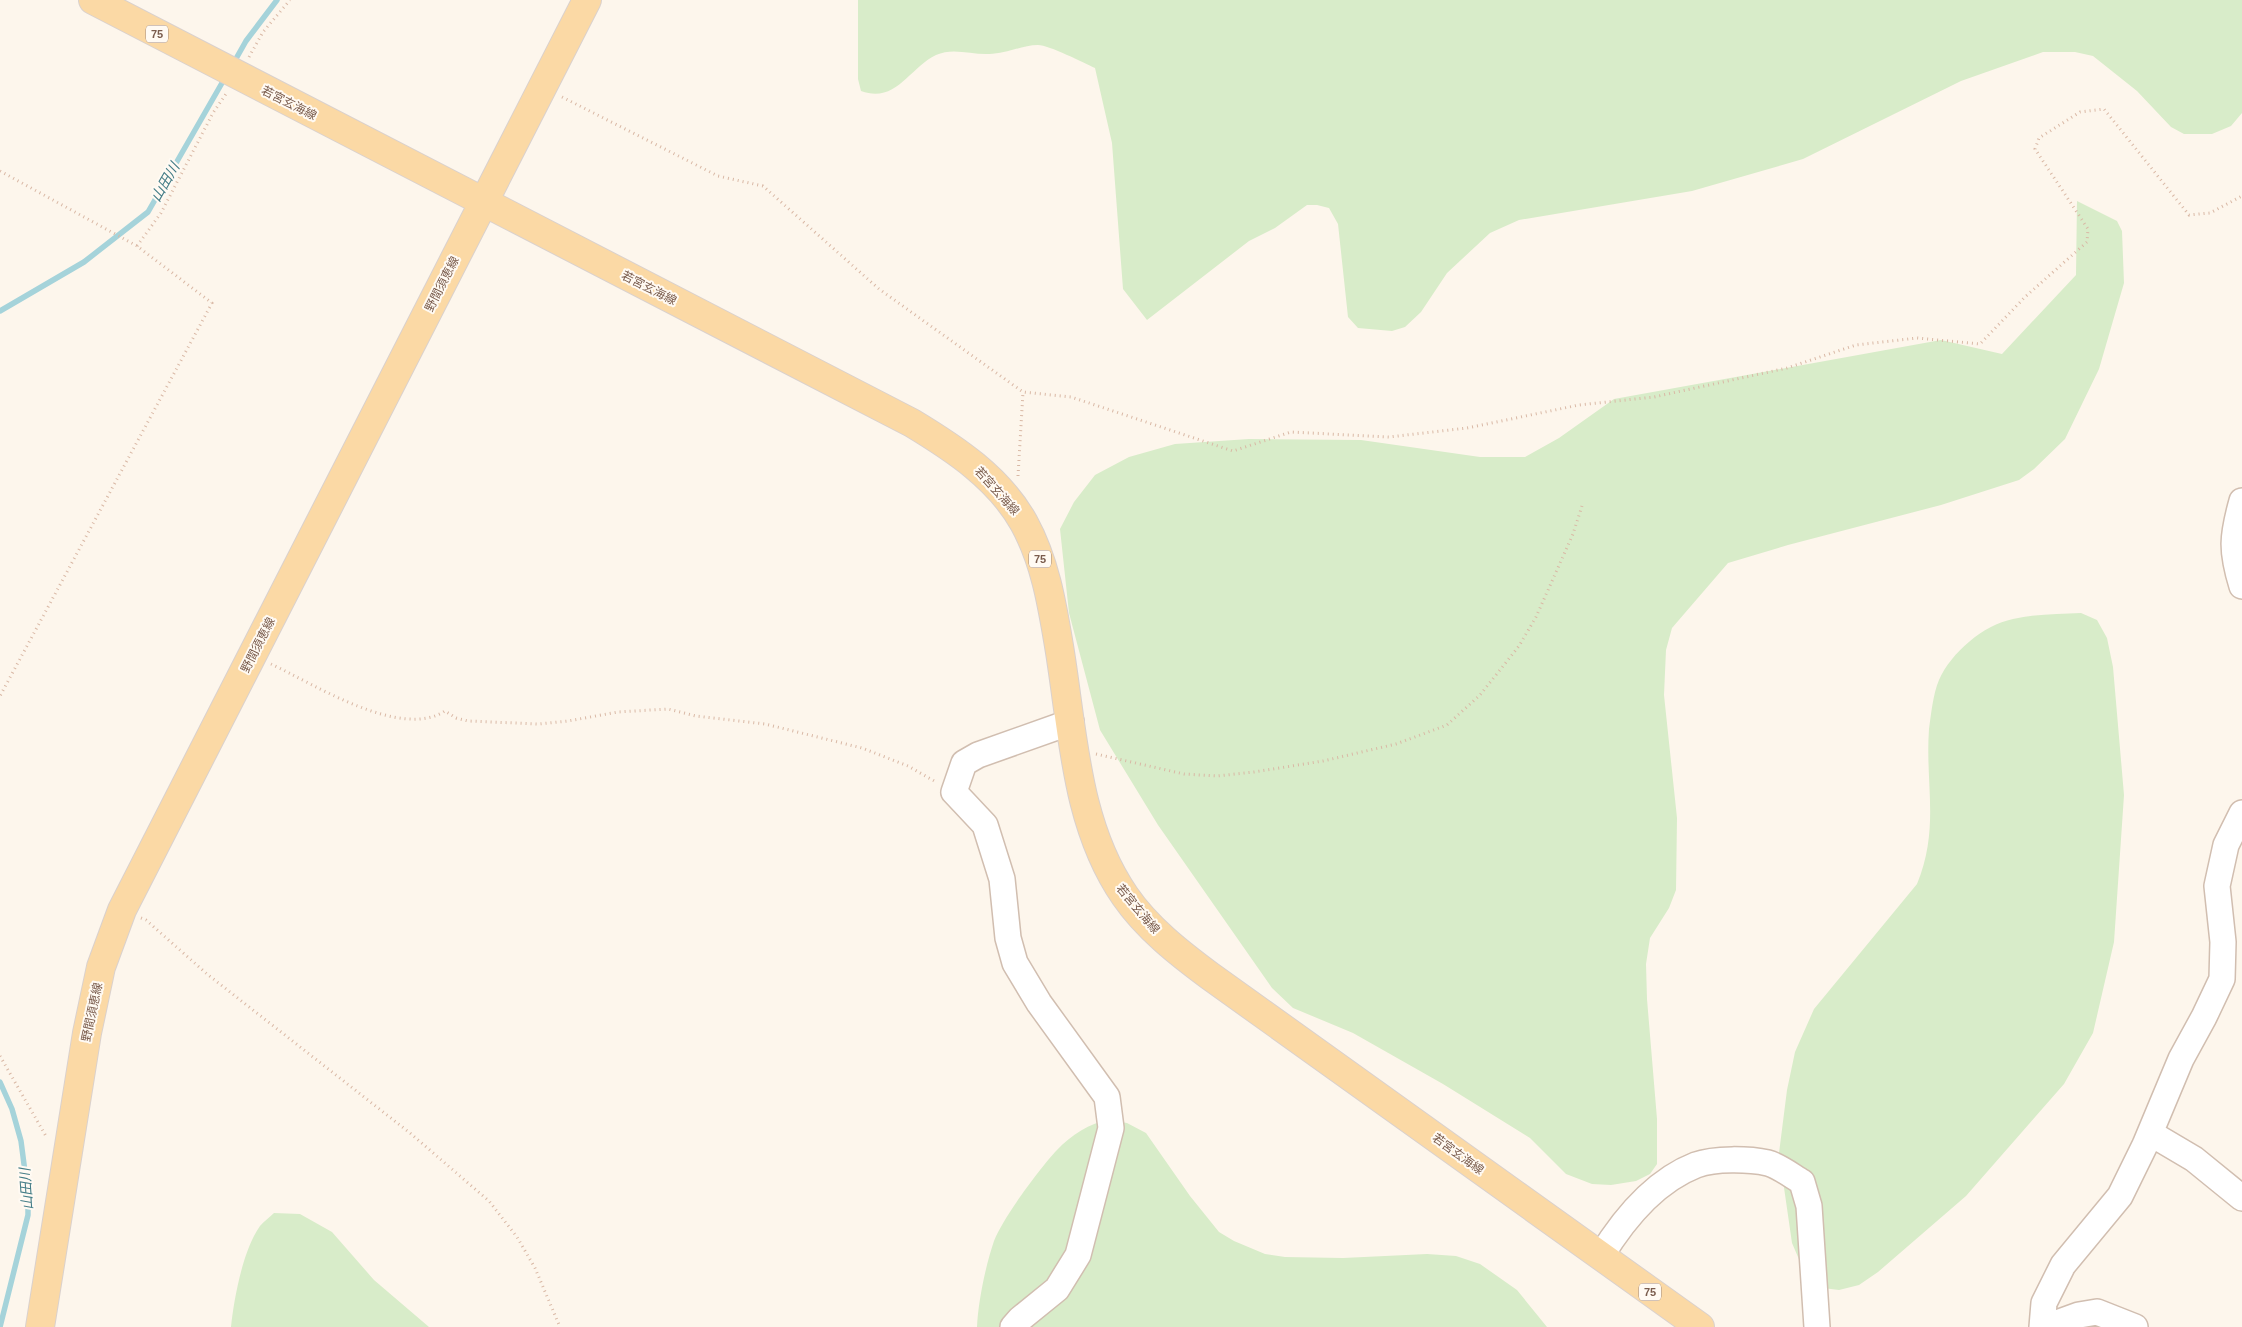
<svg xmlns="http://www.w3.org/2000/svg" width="2242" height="1327" font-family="Helvetica,'Noto Sans JP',sans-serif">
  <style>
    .green { fill: #d8ecc9 }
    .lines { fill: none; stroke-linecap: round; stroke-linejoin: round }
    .stream { stroke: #a5d3da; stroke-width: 5.5 }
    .minor-casing { stroke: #d1beb0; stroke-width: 28 }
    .major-casing { stroke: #dad1cd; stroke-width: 30 }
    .path { stroke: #d9b8a5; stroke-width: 3; stroke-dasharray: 1 4; stroke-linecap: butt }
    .minor { stroke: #fff; stroke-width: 25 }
    .major { stroke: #fbd9a5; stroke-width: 28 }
    .labels { text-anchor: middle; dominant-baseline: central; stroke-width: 4; stroke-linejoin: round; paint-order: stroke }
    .shield { fill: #fffaf3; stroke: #a28b7f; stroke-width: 1 }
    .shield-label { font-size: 11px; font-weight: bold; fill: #7a5c4d }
    .street-label { font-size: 12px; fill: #7a5c4d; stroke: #fffaf3 }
    .water-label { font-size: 14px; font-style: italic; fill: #437c86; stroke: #fffaf3 }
  </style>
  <rect width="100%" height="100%" fill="#fdf6ec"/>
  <!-- green -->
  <path class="green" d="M858,0h1384v113l-11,13 -19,8h-28l-13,-7 -34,-36 -44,-35 -18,-4h-32l-82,29 -158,78 -111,32 -173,29 -29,13 -43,40 -26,39 -16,15 -13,4 -34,-3 -10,-11 -10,-93 -9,-16 -12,-3h-10l-32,23 -26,13 -102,79 -24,-31 -11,-146 -17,-75c-11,-5 -46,-23 -57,-23 -16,0 -32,9 -49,9 -17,1 -36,-7 -53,1 -27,13 -40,49 -75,36l-3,-12z
    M2077,201l40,20 5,10 2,52 -25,86 -34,70 -31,30 -15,11 -78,25 -153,40 -60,18 -56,65 -6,22 -2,45 13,123 -1,72 -7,18 -19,30 -4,26 1,35 10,120v45l-7,10 -14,7 -25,4 -19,-1 -26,-10 -36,-36 -87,-54 -90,-51 -60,-25 -21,-20 -114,-163 -58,-95 -31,-117 -9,-84 14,-27 21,-27 34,-18 46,-13 74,-5 112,1 119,17h45l34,-19 55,-39 327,-59 61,14 74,-79z
    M2081,613l16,7 10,18 6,29 11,128 -10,147 -21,91 -29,51 -98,112 -88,76 -19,13 -20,5 -16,-2 -16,-10 -15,-35 -13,-90 8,-63 8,-38 19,-43 103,-125c23,-56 8,-100 12,-155 2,-14 4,-35 10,-49 12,-27 44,-55 74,-61 22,-5 46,-5 68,-6z
    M1109,1120l18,3 19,10 44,63 29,36 15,9 31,13 20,3 58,1 84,-4 29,2 24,8 37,26 30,37h-570c1,-25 9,-63 17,-86 9,-23 46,-73 63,-91 14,-15 33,-27 52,-30z
    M274,1213l26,1 32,18 42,48 55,47h-198c3,-29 12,-77 29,-101 4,-5 10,-9 14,-13z"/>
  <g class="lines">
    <!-- stream -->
    <path class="stream" d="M233,64l13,-23 31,-41
      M0,311l84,-49 64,-50 78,-136
      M0,1082l12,27 9,32 7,54v20l-28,112"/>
    <!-- minor casing -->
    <g class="minor-casing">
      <path id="minor" d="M2242,501c-10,36 -11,49 0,85
        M2150,1133l44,26 48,39
        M1601,1256c22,-36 54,-75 95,-91 19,-7 53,-6 72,-2 11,3 24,13 34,19l7,24 8,121
        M1013,1327l7,-8 37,-30 21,-34 33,-127 -4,-31 -68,-94 -24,-40 -7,-25 -6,-59 -17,-54 -31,-33 10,-29 14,-8 93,-33
        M2042,1327l2,-24 19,-38 57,-69 25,-51 36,-86 23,-42 18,-38 1,-37 -6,-56 9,-41 16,-32
        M2046,1327l33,-12 18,-3 38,15"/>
    </g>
    <!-- major casing -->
    <g class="major-casing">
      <path id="major" d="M93,0l819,423c43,26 87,55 112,100 21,38 28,81 35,123 14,84 16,178 66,250 22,32 54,57 85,80l490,351
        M40,1327l47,-294 14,-66 21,-57 465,-910"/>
    </g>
    <!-- path -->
    <path class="path" d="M249,57l14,-25 27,-32
      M562,97l156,79 45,10 116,103 144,103 48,5 162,54 58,-19 98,5 78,-9 112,-23 75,-8 133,-29 69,-23 61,-7 63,6 45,-47 62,-55 1,-13 -53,-80 4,-11 41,-26 24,-3 85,106 21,-2 32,-17
      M0,171l137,75 75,57 -212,393
      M137,246l24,-33 52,-100 13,-19
      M1018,476l5,-84
      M271,664c43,20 129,76 174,47l11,7 12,3 70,3 30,-3 50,-9 50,-3 28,7 69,8 97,24 46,18 28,16
      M1096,754l88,20 33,2 37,-4 69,-11 73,-17 51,-19 33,-30 39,-49 17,-29 37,-83 9,-28
      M141,918l5,2 61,54 203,159 79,68 28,36 18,31 25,59
      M0,1056l47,82"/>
    <!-- minor -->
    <use href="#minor" class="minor"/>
    <!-- major -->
    <use href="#major" class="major"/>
  </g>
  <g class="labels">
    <!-- shield labels -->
    <g class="shield">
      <rect x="146" y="25.5" width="22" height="17" rx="4"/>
      <rect x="1029" y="550.5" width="22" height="17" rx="4"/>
      <rect x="1639" y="1283.5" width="22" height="17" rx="4"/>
    </g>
    <g class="shield-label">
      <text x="157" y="34">75</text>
      <text x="1040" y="559">75</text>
      <text x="1650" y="1292">75</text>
    </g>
    <!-- street labels -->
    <g class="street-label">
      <text transform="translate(289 103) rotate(27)">若宮玄海線</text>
      <text transform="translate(442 284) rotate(-63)">野間須恵線</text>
      <text transform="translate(649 288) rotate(27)">若宮玄海線</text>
      <text transform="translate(997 491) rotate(48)">若宮玄海線</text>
      <text transform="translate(258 645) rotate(-63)">野間須恵線</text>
      <text transform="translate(1138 909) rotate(50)">若宮玄海線</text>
      <text transform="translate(92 1012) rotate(-78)">野間須恵線</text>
      <text transform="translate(1458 1154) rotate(36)">若宮玄海線</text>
    </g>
    <!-- water labels -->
    <g class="water-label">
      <text transform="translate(165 182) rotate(-60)">山田川</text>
      <text transform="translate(26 1189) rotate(-94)">山田川</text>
    </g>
  </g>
</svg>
